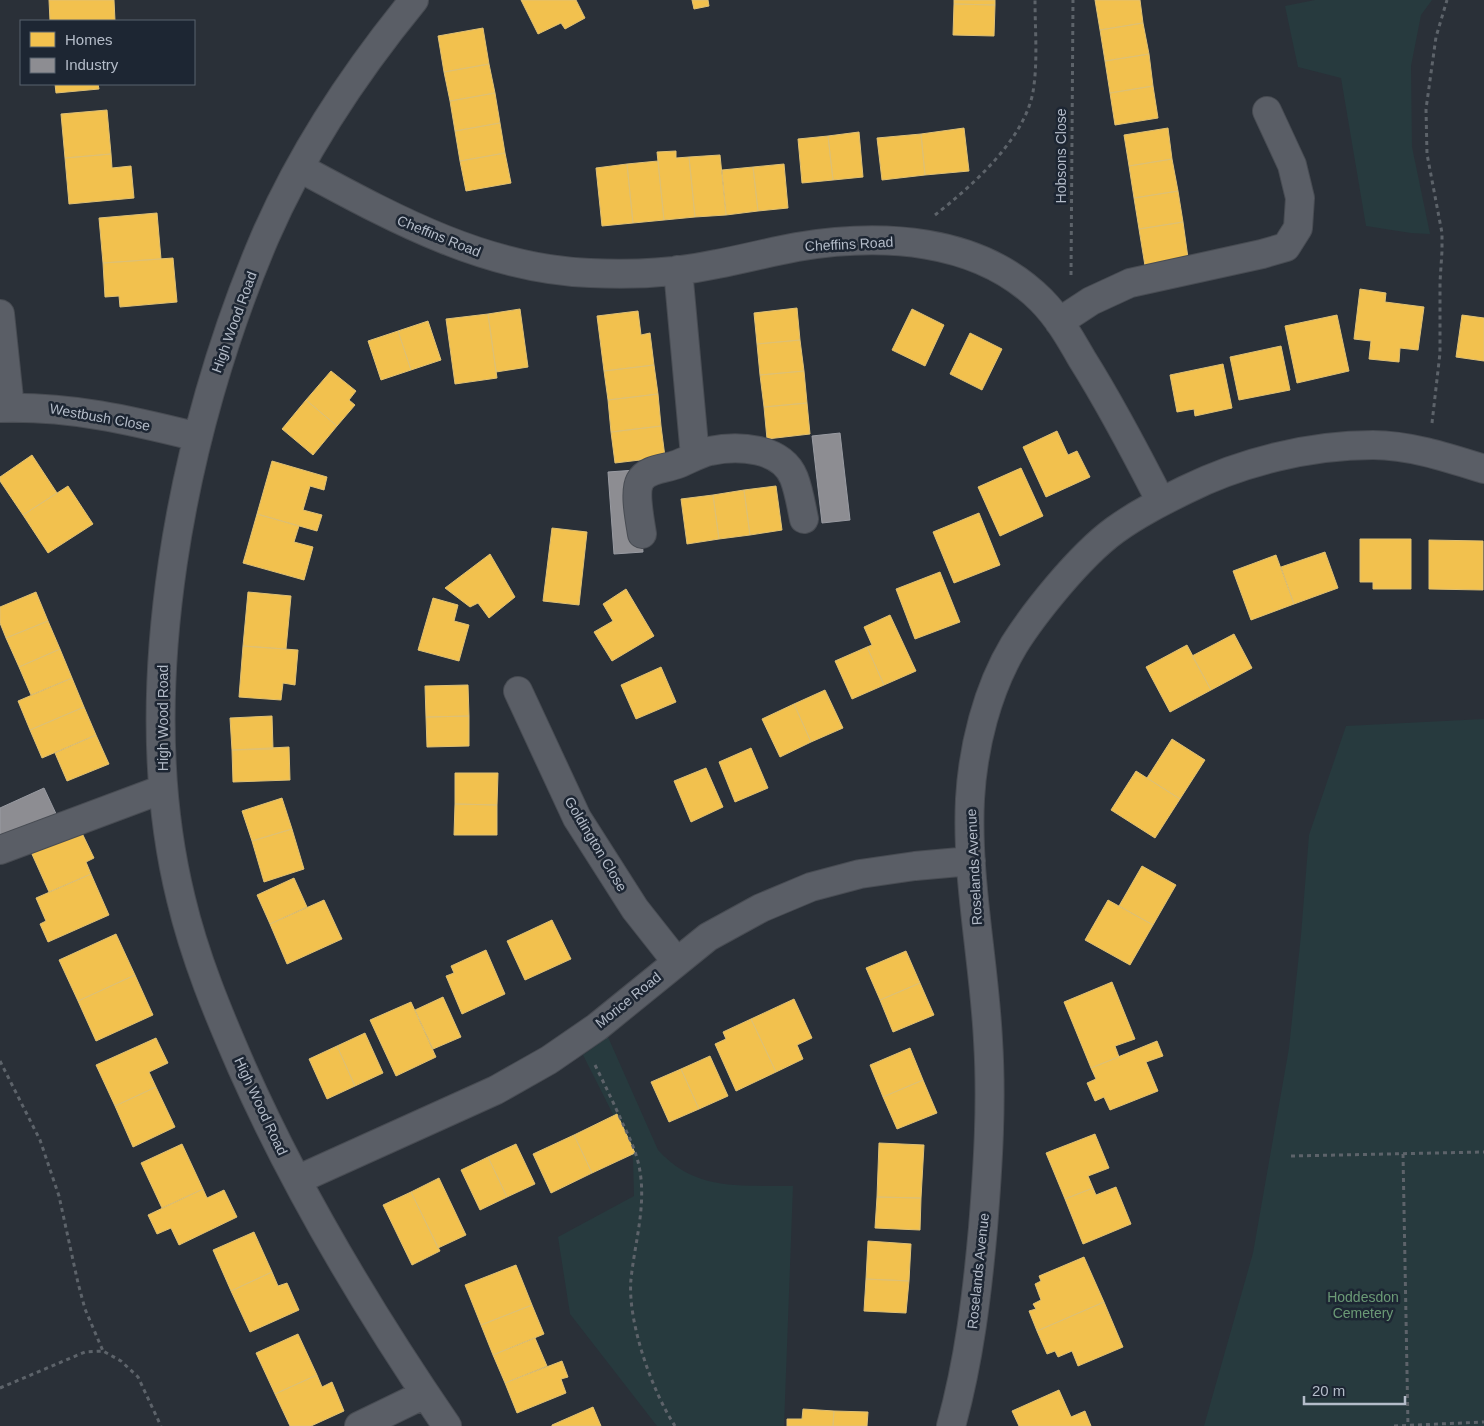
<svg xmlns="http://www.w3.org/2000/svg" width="1484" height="1426" font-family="Helvetica,sans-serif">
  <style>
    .green { fill: #273a3e }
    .homes { fill: #f2c14e; stroke: #dfc073 }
    .industry { fill: #8d8d92; stroke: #999ba2 }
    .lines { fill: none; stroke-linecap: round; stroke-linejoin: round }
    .minor-casing { stroke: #484c53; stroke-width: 30 }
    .path { stroke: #5d636a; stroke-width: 3; stroke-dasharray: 4 4; stroke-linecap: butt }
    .minor { stroke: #5a5e66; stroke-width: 28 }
    .labels { text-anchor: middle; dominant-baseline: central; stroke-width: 5; stroke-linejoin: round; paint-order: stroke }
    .street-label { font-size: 14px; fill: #b4bcc9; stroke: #1d2633 }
    .park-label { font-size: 14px; fill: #6b9a76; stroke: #1d2633 }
  </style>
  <rect width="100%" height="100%" fill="#2a3038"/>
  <!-- green -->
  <path class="green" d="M1315,0h117l-11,15 -10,51 1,81 18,87 -19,-1 -45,-7 -25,-148 -43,-11 -13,-61z
    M1484,719v707h-280l49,-173 36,-205 12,-113 8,-100 37,-109z
    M608,1037l50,113c38,42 83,35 135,36l-9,240h-127l-87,-112 -12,-77 76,-41 -1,-37 -3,-11 -47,-93z"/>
  <!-- homes -->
  <path class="homes" d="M49,0h65l1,21h-65z
    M521,0h55l9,18 -20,11 -4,-6 -23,11z
    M692,0h16l1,6 -15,3z
    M954,0h41v5l-41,-1z
    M1095,0h45l3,23 -43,7z
    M954,4l41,1 -1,31 -41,-1z
    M1143,23l6,31 -44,7 -5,-31z
    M483,28l6,36 -45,8 -6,-36z
    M1149,54l4,32 -43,7 -5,-32z
    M489,64l6,29 -45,8 -6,-29z
    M55,84h43l1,5 -43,4z
    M1153,86l5,32 -43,7 -5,-32z
    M495,93l5,30 -45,8 -5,-30z
    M107,110l4,44 -46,4 -4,-44z
    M500,123l5,30 -45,8 -5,-30z
    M964,128l5,43 -44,4 -4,-41z
    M1168,128l4,31 -43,7 -5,-31z
    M859,132l4,45 -30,3 -5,-44z
    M921,134l4,41 -43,5 -5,-42z
    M828,136l5,44 -31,3 -4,-44z
    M676,151v7l13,-1 6,60 -31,3 -7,-68z
    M505,153l6,30 -45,8 -6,-30z
    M111,154l1,14 19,-2 3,32 -65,6 -4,-46z
    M720,155l6,60 -31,2 -6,-60z
    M1172,159l6,32 -44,7 -5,-32z
    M658,161l6,59 -31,3 -6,-59z
    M627,164l6,59 -31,3 -6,-58z
    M784,164l4,44 -30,3 -5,-44z
    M753,167l5,44 -32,4 -4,-45z
    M1178,191l5,31 -44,7 -5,-31z
    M157,213l4,46 -58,4 -4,-45z
    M1183,222l6,43 -43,7 -7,-43z
    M173,258l4,44 -57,5 -1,-11 -14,1 -2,-34z
    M1360,289l26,4 -1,9 39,5 -6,43 -18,-2 -1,14 -30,-3 2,-18 -17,-2z
    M797,308l3,32 -43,4 -3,-31z
    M520,309l8,58 -32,5 -8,-58z
    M912,309l32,16 -19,41 -33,-16z
    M638,311l3,24 9,-2 4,32 -50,6 -7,-55z
    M488,314l9,64 -42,6 -9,-65z
    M1337,315l12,56 -52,12 -12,-57z
    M1462,315l22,3v43l-28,-4z
    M428,321l13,39 -30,10 -13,-39z
    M398,331l13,39 -30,10 -13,-39z
    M970,333l32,16 -20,41 -32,-16z
    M800,340l4,31 -44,4 -3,-31z
    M1281,346l9,44 -51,10 -9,-43z
    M1223,364l9,44 -37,8 -1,-7 -17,3 -7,-37z
    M654,365l4,29 -50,6 -4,-29z
    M331,371l25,20 -7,9 6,5 -18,21 -31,-26z
    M804,371l3,32 -43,4 -4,-32z
    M658,394l3,32 -50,6 -3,-32z
    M306,400l31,26 -24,29 -31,-26z
    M807,403l3,31 -43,5 -3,-32z
    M661,426l4,31 -50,6 -4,-31z
    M1057,431l11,24 9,-4 13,26 -44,20 -23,-50z
    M32,455l25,38 -34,22 -23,-34v-4z
    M272,461l55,16 -3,13 -14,-4 -7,24 19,5 -5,16 -60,-17z
    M1021,468l22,48 -43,20 -22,-49z
    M68,486l25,38 -45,29 -25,-38z
    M776,486l6,44 -32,5 -6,-45z
    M744,490l6,45 -31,4 -6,-44z
    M713,495l6,44 -32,5 -6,-45z
    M979,513l21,52 -46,18 -21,-51z
    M257,514l42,12 -5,16 19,5 -9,33 -61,-17z
    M552,528l35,4 -8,73 -36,-4z
    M1360,539h51v50h-38v-7h-13z
    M1429,540l54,1v49l-54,-1z
    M1325,552l13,36 -44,16 -13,-37z
    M490,554l25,43 -26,21 -11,-15 -8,4 -25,-19z
    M1276,555l18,49 -43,16 -18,-49z
    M940,572l20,50 -45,17 -19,-50z
    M626,589l28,47 -42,25 -18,-29 19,-11 -10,-17z
    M36,592l12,29 -42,17 -6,-15v-16z
    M248,592l43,4 -5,53 -43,-3z
    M433,598l25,7 -4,16 15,4 -10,36 -41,-11z
    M890,615l26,56 -32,14 -17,-38 5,-2 -8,-18z
    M48,621l12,28 -41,18 -13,-29z
    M1234,634l18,34 -41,22 -19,-34z
    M1187,645l24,45 -41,22 -24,-45z
    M243,646l55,4 -3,35 -12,-2 -2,17 -42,-3z
    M867,647l17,38 -32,14 -17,-38z
    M60,649l12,29 -41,17 -12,-28z
    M661,667l15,35 -40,17 -15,-34z
    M72,678l12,29 -54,23 -12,-29z
    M468,685l1,31 -43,1 -1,-31z
    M825,690l18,38 -32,14 -17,-38z
    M794,704l17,38 -31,15 -18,-38z
    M84,707l12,28 -54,23 -12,-28z
    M272,716l1,33 -41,1 -2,-32z
    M469,716v30l-42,1 -1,-30z
    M96,735l13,29 -42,17 -12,-28z
    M1172,739l33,21 -25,39 -33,-21z
    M289,747l1,33 -57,2 -1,-32z
    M751,748l17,40 -33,14 -16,-40z
    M706,768l17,39 -32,15 -17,-41z
    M1136,771l44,28 -25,39 -44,-28z
    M455,773h43l-1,32 -42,-1z
    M282,798l10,31 -40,12 -10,-30z
    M455,804l42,1v30h-43z
    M292,829l12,40 -40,13 -12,-41z
    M81,831l13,27 -8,4 5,12 -42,18 -18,-40z
    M1142,866l34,19 -23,40 -34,-19z
    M91,874l18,41 -61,27 -8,-18 6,-3 -10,-23z
    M294,878l13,29 -37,17 -13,-29z
    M324,900l18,39 -55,25 -17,-40z
    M1108,900l45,25 -23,40 -45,-25z
    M552,920l19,39 -46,21 -18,-39z
    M116,934l19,41 -57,26 -19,-41z
    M486,950l19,44 -43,20 -16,-38 8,-3 -3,-7z
    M906,951l14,32 -40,17 -14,-32z
    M135,975l18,40 -57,26 -18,-40z
    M1112,982l23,57 -20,7 4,11 -28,11 -27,-66z
    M920,983l14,32 -41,17 -13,-32z
    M443,997l18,40 -28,12 -18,-39z
    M794,999l18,39 -15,7 6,14 -27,13 -25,-53z
    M411,1002l25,55 -40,19 -26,-56z
    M751,1019l25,53 -40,19 -21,-47 11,-5 -3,-7z
    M365,1033l18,40 -28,13 -18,-40z
    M156,1038l12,25 -19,9 7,15 -41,19 -19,-41z
    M1157,1041l6,15 -17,6 12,29 -48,19 -6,-13 -9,4 -8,-18 9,-4 -5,-11z
    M337,1046l18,40 -28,13 -18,-40z
    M910,1048l13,32 -40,17 -13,-32z
    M710,1056l18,40 -29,13 -18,-40z
    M681,1069l18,40 -30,13 -18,-40z
    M923,1080l14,33 -40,16 -14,-32z
    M156,1087l19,40 -42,20 -18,-41z
    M617,1114l18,39 -43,20 -18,-38z
    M1095,1134l14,34 -21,8 5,12 -28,11 -19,-46z
    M574,1135l18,38 -41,20 -18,-39z
    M879,1143l45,2 -3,53 -44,-1z
    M182,1144l21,45 -41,19 -21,-45z
    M516,1144l19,40 -28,13 -19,-40z
    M488,1157l19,40 -27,13 -19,-40z
    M439,1178l27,57 -28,13 -27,-56z
    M1116,1187l15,37 -48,20 -18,-45 28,-11 3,7z
    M203,1189l4,9 17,-8 13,27 -58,28 -8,-17 -14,6 -9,-19z
    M411,1192l29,59 -28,14 -29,-60z
    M877,1197l44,1 -1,32 -45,-2z
    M254,1232l18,40 -41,19 -18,-41z
    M868,1241l43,3 -2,37 -43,-2z
    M1084,1257l20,45 -67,29 -8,-20 7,-2 -3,-5 8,-4 -6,-16 6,-3 -2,-5z
    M516,1265l16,40 -51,20 -16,-40z
    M272,1272l6,14 9,-3 12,27 -49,22 -19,-41z
    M866,1279l43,2 -3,32 -42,-2z
    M1104,1302l19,45 -45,19 -6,-15 -14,6 -3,-6 -8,3 -10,-23z
    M532,1305l12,29 -51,21 -12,-30z
    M298,1334l19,41 -42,19 -19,-41z
    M535,1338l12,28 -42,17 -12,-28z
    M562,1361l6,16 -7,2 5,14 -49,20 -12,-30z
    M317,1375l5,12 10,-5 12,29 -33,15h-21l-15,-32z
    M1059,1390l12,27 14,-6 6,15h-72l-7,-15z
    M593,1407l8,19h-49v-1z
    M803,1409l31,2 -1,15h-46v-7h15z
    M834,1411l34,1 -1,14h-34z"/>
  <!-- industry -->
  <path class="industry" d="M840,433l10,87 -28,3 -10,-87z
    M636,470l7,82 -29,2 -6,-82z
    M44,788l14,30 -58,26v-36z"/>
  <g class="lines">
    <!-- minor casing -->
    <g class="minor-casing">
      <path id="minor" d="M414,0c-59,72 -112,152 -149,237 -83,194 -135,455 -84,662 14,59 37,114 61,169 56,126 127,244 205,358
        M300,168c91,49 184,101 290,105 41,2 86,0 127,-9 26,-5 53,-12 80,-17 83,-14 181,-10 244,53 17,17 29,38 41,59 29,46 54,94 79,143
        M678,270l17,186
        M0,314l10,94
        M1059,322l32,-21 39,-18 132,-29 24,-7 12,-19 2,-30 -8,-33 -25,-54
        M0,408c70,-2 130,12 198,29
        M642,534c-2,-13 -8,-42 -2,-53 7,-13 26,-12 38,-17 10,-4 20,-10 32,-13 27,-6 72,-4 84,27 5,13 7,27 10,41
        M518,691l59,127 58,91 41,52
        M0,850l163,-61
        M297,1180l199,-90 53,-30 48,-33 111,-90 53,-29 50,-21 49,-13 55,-8 56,-5
        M359,1426l66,-32
        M951,1426c18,-65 26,-131 32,-198 5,-63 9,-125 5,-188 -4,-80 -22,-161 -18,-241 3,-52 17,-109 44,-154 13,-21 28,-40 44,-59 17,-20 35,-40 57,-56 22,-16 46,-28 70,-40 56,-28 125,-45 188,-45 37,0 76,13 111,24"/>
    </g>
    <!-- path -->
    <path class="path" d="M935,215c37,-29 89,-75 98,-123 5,-30 2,-62 2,-92
      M1071,275l2,-275
      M1432,423l8,-70v-71l2,-31v-18l-15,-79 -1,-45 10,-72 11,-37
      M0,1061l40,79 19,56 19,87 7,26 18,42
      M595,1065c10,20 19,39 28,59 6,13 13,27 16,42 8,38 -4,75 -8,113 -4,42 21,112 44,147
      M1403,1154l5,272
      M1291,1156l193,-4
      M0,1388l85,-36 18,-1 18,10 17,16 23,49
      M1394,1426l90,-4"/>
    <!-- minor -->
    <use href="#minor" class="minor"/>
  </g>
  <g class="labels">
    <!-- street labels -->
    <g class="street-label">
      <text transform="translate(1061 156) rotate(-90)">Hobsons Close</text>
      <text transform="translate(439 236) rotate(22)">Cheffins Road</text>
      <text transform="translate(849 244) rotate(-3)">Cheffins Road</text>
      <text transform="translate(234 322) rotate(-70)">High Wood Road</text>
      <text transform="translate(100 417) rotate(10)">Westbush Close</text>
      <text transform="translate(163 718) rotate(-90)">High Wood Road</text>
      <text transform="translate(596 844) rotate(59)">Goldington Close</text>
      <text transform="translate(974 867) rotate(-93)">Roselands Avenue</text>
      <text transform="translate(628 1000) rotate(-39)">Morice Road</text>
      <text transform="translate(261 1106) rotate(65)">High Wood Road</text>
      <text transform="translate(978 1271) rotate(-84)">Roselands Avenue</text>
    </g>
    <!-- park labels -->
    <g class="park-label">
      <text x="1363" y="1297">Hoddesdon<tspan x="1363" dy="16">Cemetery</tspan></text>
    </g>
  </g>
  <!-- legend -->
  <rect x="20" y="20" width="175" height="65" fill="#1d2633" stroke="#59626f"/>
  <rect x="30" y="32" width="25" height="15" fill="#f2c14e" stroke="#59626f"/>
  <text x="65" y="45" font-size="15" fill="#b4bcc9">Homes</text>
  <rect x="30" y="58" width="25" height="15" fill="#8d8d92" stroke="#59626f"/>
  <text x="65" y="70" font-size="15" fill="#b4bcc9">Industry</text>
  <!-- scale -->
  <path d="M1304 1396v8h101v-8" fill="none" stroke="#b4bcc9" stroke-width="2.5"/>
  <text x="1312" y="1396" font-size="15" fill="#b4bcc9" stroke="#1d2633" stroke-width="4" paint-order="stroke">20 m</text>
</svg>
